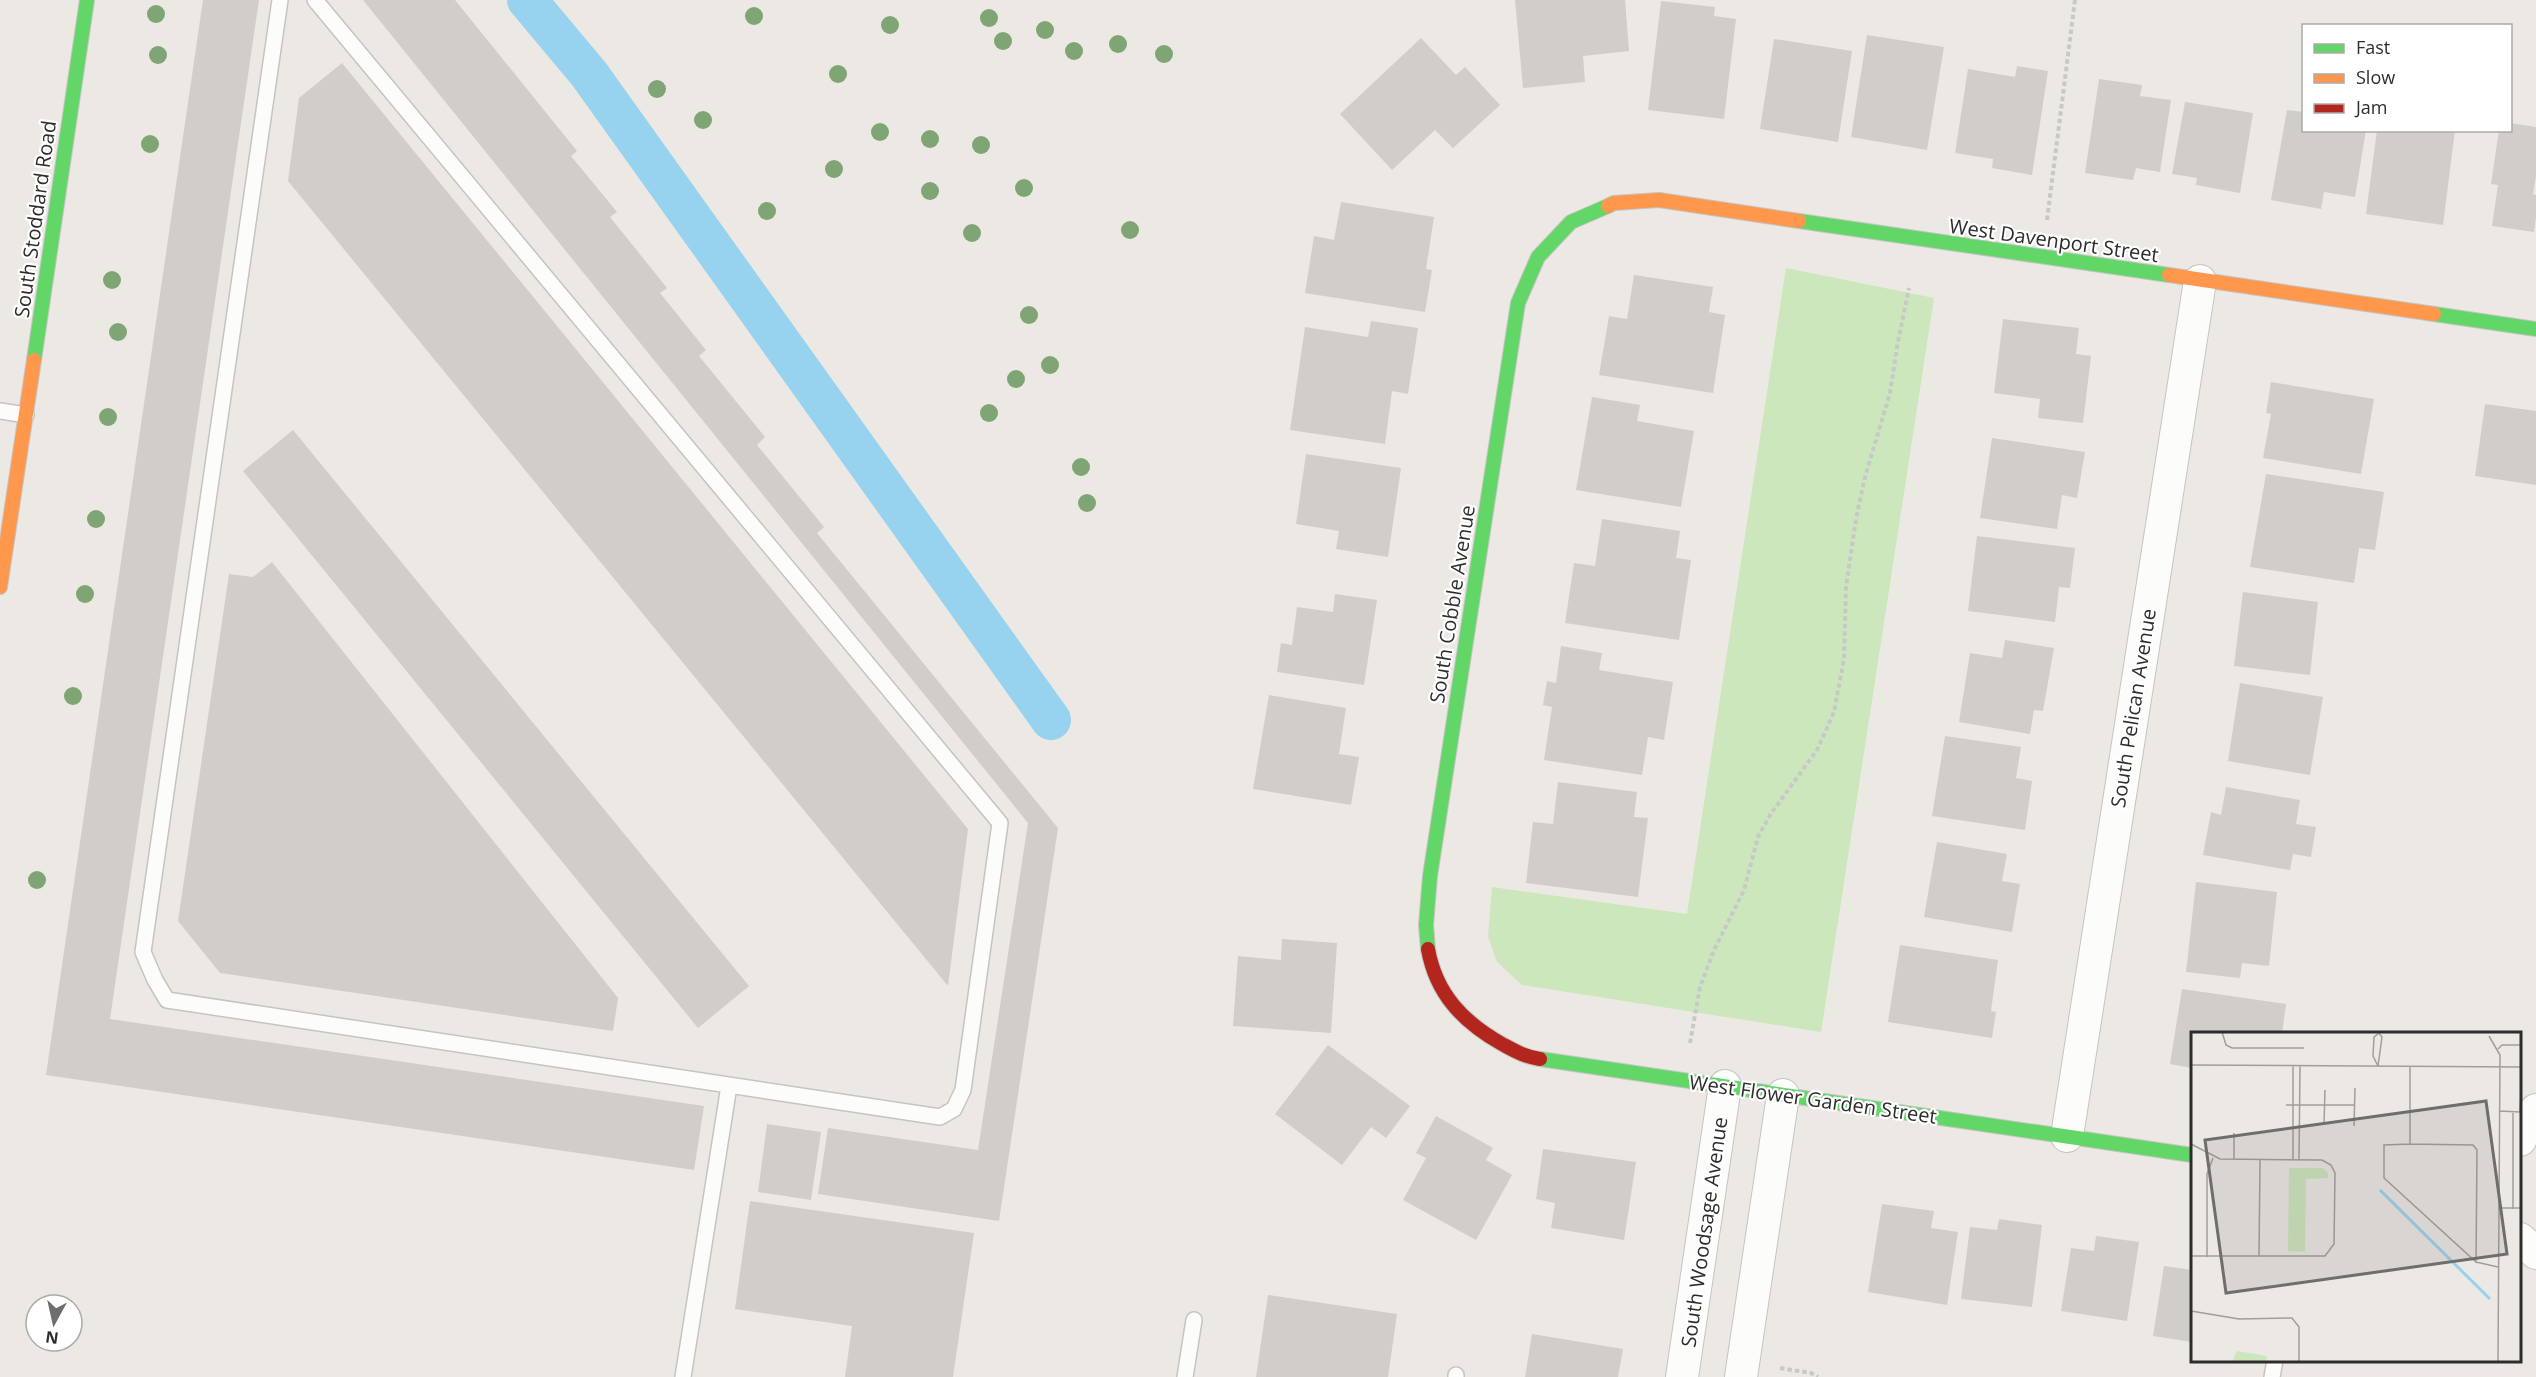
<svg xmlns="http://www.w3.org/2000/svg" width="2536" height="1377" font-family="'Open Sans',sans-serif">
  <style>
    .green { fill: #cce7bc }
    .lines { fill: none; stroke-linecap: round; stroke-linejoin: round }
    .canal { stroke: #97d3ee; stroke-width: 40 }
    .building { fill: #d1ceca }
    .lane-casing { stroke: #c5c4c4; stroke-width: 18 }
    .street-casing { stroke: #c5c4c4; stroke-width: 34 }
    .fast-casing { stroke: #c5c4c4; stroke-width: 16 }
    .slow-casing { stroke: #c5c4c4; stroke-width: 16 }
    .jam-casing { stroke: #c5c4c4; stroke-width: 16 }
    .path { stroke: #c8c8c8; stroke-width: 4; stroke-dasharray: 4.5 3; stroke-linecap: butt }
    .lane { stroke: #fcfcfb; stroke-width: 15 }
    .street { stroke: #fcfcfb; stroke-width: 32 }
    .fast { stroke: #63d668; stroke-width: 14 }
    .slow { stroke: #ff974d; stroke-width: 14 }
    .jam { stroke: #b3261e; stroke-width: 14 }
    .tree { fill: #80a574 }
    .labels { text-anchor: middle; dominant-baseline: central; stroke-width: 4.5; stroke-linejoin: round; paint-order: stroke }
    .street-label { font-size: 20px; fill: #2d2d2d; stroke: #fff }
    .inset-river { fill: none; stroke: #97d3ee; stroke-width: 3 }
    .inset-road { fill: none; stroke: #a09d9b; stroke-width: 1.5 }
    .view { fill: #706e6d; fill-opacity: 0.15; stroke: #706e6d; stroke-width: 3 }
    .inset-edge { fill: none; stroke: #2d2d2d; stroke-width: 3 }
  </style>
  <rect width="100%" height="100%" fill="#ece8e4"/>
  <!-- green -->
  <path class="green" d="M1786,268l148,30 -113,734 -299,-47 -25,-23 -9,-26 4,-49 195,27z"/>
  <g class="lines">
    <!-- canal -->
    <path class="canal" d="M527,0l62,74 462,646"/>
  </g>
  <!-- building -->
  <path class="building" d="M203,0h56l-149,1019 594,87 -10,64 -648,-95z
    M363,0h92l122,151 -6,5 46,56 -7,5 57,71 -7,5 46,57 -7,6 66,81 -8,8 67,82 -7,6 241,295 -59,393 -181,-27 10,-66 150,22 50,-327z
    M1515,0h110l4,51 -46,5 2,26 -62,6z
    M1661,1l54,6 -1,9 22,3 -12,100 -76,-9z
    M1867,35l77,12 -17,103 -76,-13z
    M1421,38l35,37 9,-8 35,38 -47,43 -18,-18 -43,40 -52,-56z
    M1774,39l78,12 -14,91 -78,-13z
    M342,63l626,766 -20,157 -660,-805 11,-83z
    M2017,66l31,5 -16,104 -40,-7 1,-9 -38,-6 13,-84 47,8z
    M2099,79l43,6 -2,11 31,4 -11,72 -24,-4 -3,12 -48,-7z
    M2185,102l68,11 -13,80 -44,-8 1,-7 -25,-4z
    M2287,110l17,2v18h62l-11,67 -31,-5 -3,17 -50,-9z
    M2510,123l26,4v49l-3,18 3,1v22l-2,15 -42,-6 6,-41 -7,-1 8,-54h11z
    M2377,130h78l-12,95 -77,-11z
    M1341,202l93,15 -8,52 6,1 -7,42 -120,-19 9,-57 20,4z
    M1634,275l79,12 -4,25 16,3 -12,78 -114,-18 10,-59 18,3z
    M2003,319l76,9 -3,26 15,2 -8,67 -45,-5 2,-19 -46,-6z
    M1371,321l47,7 -10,66 -16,-3 -7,53 -95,-14 15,-103 63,10z
    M2271,382l103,17 -13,75 -98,-16 8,-44 -5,-1z
    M1592,397l48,8 -3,16 57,10 -13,76 -105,-17z
    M2485,404l51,7v74l-61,-9z
    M293,430l456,556 -51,42 -455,-557z
    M1992,438l93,14 -8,46 -15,-3 -5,34 -77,-11z
    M1306,454l95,14 -13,89 -52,-8 3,-18 -43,-7z
    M2266,474l118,18 -9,58 -16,-2 -5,35 -104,-16z
    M1602,519l78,12 -4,27 15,2 -12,80 -114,-17 9,-60 21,3z
    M1977,536l98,12 -5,40 -11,-1 -4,35 -87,-11z
    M272,562l346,436 -5,33 -393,-58 -42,-52 51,-347 24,3z
    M2243,592l75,10 -8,73 -76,-9z
    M1335,594l42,6 -13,85 -87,-13 4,-29 11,2 5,-38 36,5z
    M2005,640l49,8 -11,63 -9,-1 -4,24 -71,-12 11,-69 32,5z
    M1561,646l41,7 -3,17 74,12 -9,58 -16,-3 -6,38 -98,-15 8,-53 -9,-2 4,-24 9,2z
    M2240,683l83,14 -13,78 -82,-14z
    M1269,695l77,13 -7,46 20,3 -8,48 -98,-16z
    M1945,736l76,11 -5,31 16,3 -7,49 -93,-14z
    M1558,782l79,10 -3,25 14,1 -10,79 -112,-14 7,-61 20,2z
    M2226,787l74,13 -4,24 20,3 -5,30 -18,-3 -3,16 -87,-15 8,-43 10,3z
    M1937,842l70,12 -5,27 18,3 -8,48 -88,-15z
    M2196,882l81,10 -8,74 -27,-3 -2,15 -54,-6z
    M1282,939l55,4 -6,90 -98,-7 5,-70 43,4z
    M1900,945l98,15 -7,51 5,1 -4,26 -104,-16z
    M2182,989l104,15 -4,30h-90v34l-22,-4z
    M1328,1045l82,61 -24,32 -15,-11 -29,38 -67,-51z
    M1436,1116l57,32 -7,12 26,15 -36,65 -73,-40 23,-42 -10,-5z
    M767,1124l54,8 -10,68 -53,-8z
    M1543,1149l93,13 -12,78 -73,-12 4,-25 -19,-4z
    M750,1201l224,32 -21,144h-108l7,-51 -117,-17z
    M1882,1204l52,7 -3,17 27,4 -11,73 -79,-13z
    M1999,1219l43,6 -10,82 -71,-8 9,-72 27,3z
    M2096,1236l43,6 -12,79 -66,-10 10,-63 23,3z
    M2164,1266l28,4v72l-39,-6z
    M1268,1295l129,19 -9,63h-132z
    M1532,1334l91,15 -5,28h-93z"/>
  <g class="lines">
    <!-- lane casing -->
    <g class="lane-casing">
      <path id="lane" d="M280,0l-137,952 12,28 12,20 773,117 14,-8 9,-19 37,-267 -685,-823
        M0,411l26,4
        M683,1377l46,-291
        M1185,1377l9,-57
        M1456,1377v-2
        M2272,1377l3,-17"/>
    </g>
    <!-- street casing -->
    <g class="street-casing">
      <path id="street" d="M2067,1136l133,-855
        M2520,1140l16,-30
        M2520,1239l16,14
        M1682,1377l43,-291
        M1741,1377l42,-282"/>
    </g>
    <!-- fast casing -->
    <g class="fast-casing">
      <path id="fast" d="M1799,221l370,54
        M2434,314l102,15
        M34,360l53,-360
        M1428,949l-2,-24 4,-49 88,-573 20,-46 33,-35 37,-16
        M1540,1059l652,96"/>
    </g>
    <!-- slow casing -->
    <g class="slow-casing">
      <path id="slow" d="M1608,206l6,-3 45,-3 140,21
        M2169,275l265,39
        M0,587l34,-227"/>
    </g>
    <!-- jam casing -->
    <g class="jam-casing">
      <path id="jam" d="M1428,949c8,45 35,73 74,95 13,7 23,13 38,15"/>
    </g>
    <!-- path -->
    <path class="path" d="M2047,220l28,-220
      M1690,1043l10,-56 14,-37 30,-60 14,-53 12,-22 47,-65 17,-38 10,-53 2,-72 10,-68 9,-42 25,-84 7,-46 12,-59
      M1780,1368l31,5 7,4"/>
    <!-- lane -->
    <use href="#lane" class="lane"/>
    <!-- street -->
    <use href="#street" class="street"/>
    <!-- fast -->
    <use href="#fast" class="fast"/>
    <!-- slow -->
    <use href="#slow" class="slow"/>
    <!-- jam -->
    <use href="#jam" class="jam"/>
  </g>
  <!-- trees -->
  <g class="tree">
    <circle cx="156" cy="14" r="9"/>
    <circle cx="754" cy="16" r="9"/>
    <circle cx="989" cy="18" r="9"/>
    <circle cx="890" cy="25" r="9"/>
    <circle cx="1045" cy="30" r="9"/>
    <circle cx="1003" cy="41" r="9"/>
    <circle cx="1118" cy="44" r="9"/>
    <circle cx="1074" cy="51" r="9"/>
    <circle cx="1164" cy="54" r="9"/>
    <circle cx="158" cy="55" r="9"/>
    <circle cx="838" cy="74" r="9"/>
    <circle cx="657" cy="89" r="9"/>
    <circle cx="703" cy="120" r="9"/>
    <circle cx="880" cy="132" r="9"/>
    <circle cx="930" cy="139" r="9"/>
    <circle cx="150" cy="144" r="9"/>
    <circle cx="981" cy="145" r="9"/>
    <circle cx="834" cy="169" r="9"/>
    <circle cx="1024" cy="188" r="9"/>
    <circle cx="930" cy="191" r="9"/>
    <circle cx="767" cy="211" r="9"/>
    <circle cx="1130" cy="230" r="9"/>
    <circle cx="972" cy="233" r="9"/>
    <circle cx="112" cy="280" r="9"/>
    <circle cx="1029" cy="315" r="9"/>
    <circle cx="118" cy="332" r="9"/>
    <circle cx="1050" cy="365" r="9"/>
    <circle cx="1016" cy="379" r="9"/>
    <circle cx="989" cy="413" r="9"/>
    <circle cx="108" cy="417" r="9"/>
    <circle cx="1081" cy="467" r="9"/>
    <circle cx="1087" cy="503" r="9"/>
    <circle cx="96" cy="519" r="9"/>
    <circle cx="85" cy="594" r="9"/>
    <circle cx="73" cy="696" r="9"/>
    <circle cx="37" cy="880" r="9"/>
  </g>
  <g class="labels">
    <!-- street labels -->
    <g class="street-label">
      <text transform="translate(35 219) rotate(-82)">South Stoddard Road</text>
      <text transform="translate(2054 240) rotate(8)">West Davenport Street</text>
      <text transform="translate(1452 604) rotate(-81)">South Cobble Avenue</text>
      <text transform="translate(2133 708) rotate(-81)">South Pelican Avenue</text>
      <text transform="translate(1813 1099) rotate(8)">West Flower Garden Street</text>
      <text transform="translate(1704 1232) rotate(-82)">South Woodsage Avenue</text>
    </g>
  </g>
  <!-- overview -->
  <g transform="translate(2191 1032)">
    <rect width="330" height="330" fill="#ece8e4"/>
    <path d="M98,136h34l5,5v5l-22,1 -1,73 -17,-1zM46,319l30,5 -1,6h-34z" fill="#cce7bc"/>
    <path class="inset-river" d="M189,158l110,109"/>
    <path class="inset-road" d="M31,0l4,13 6,3h72M298,4l11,19 -2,307M307,17l4,-4h19M0,33l330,2M187,34l4,-29 -4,-5M187,34l-5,-10 1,-19 4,-3M95,73h69M308,79l21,1 1,-20M322,81v96M133,92l1,-34M163,94l1,-38M0,112l29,15 102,1 9,5 4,8 -1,71 -9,12h-134M219,112l-26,1v33l92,84 1,-112 -4,-5 -63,-1v-78M43,127v-26M102,128v-95M108,128l1,-94M307,176h23M16,225v-83l6,-16M68,225l1,-97M285,230l22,5M0,279l48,8 53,-1 7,9v35"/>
    <path class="view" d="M295,69l21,153 -281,39 -21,-153z"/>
    <rect width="330" height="330" class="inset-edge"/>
  </g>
  <!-- legend -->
  <rect x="2302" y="24" width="210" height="108" fill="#ffffff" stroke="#ababab" stroke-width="1.5"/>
  <rect x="2314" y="44" width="30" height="9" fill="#63d668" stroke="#ababab" stroke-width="1.5"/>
  <text x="2356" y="54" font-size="18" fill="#2d2d2d">Fast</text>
  <rect x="2314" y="74" width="30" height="9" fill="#ff974d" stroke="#ababab" stroke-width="1.5"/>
  <text x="2356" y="84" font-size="18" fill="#2d2d2d">Slow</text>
  <rect x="2314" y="104" width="30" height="9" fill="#b3261e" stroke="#ababab" stroke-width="1.5"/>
  <text x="2356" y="114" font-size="18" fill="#2d2d2d">Jam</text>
  <!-- north arrow -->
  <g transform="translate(54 1323) rotate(188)"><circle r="28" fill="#ffffff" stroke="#ababab" stroke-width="1.5"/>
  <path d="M0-4.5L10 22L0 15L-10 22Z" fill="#706e6d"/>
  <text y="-9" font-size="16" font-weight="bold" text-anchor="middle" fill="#2d2d2d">N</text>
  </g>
</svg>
